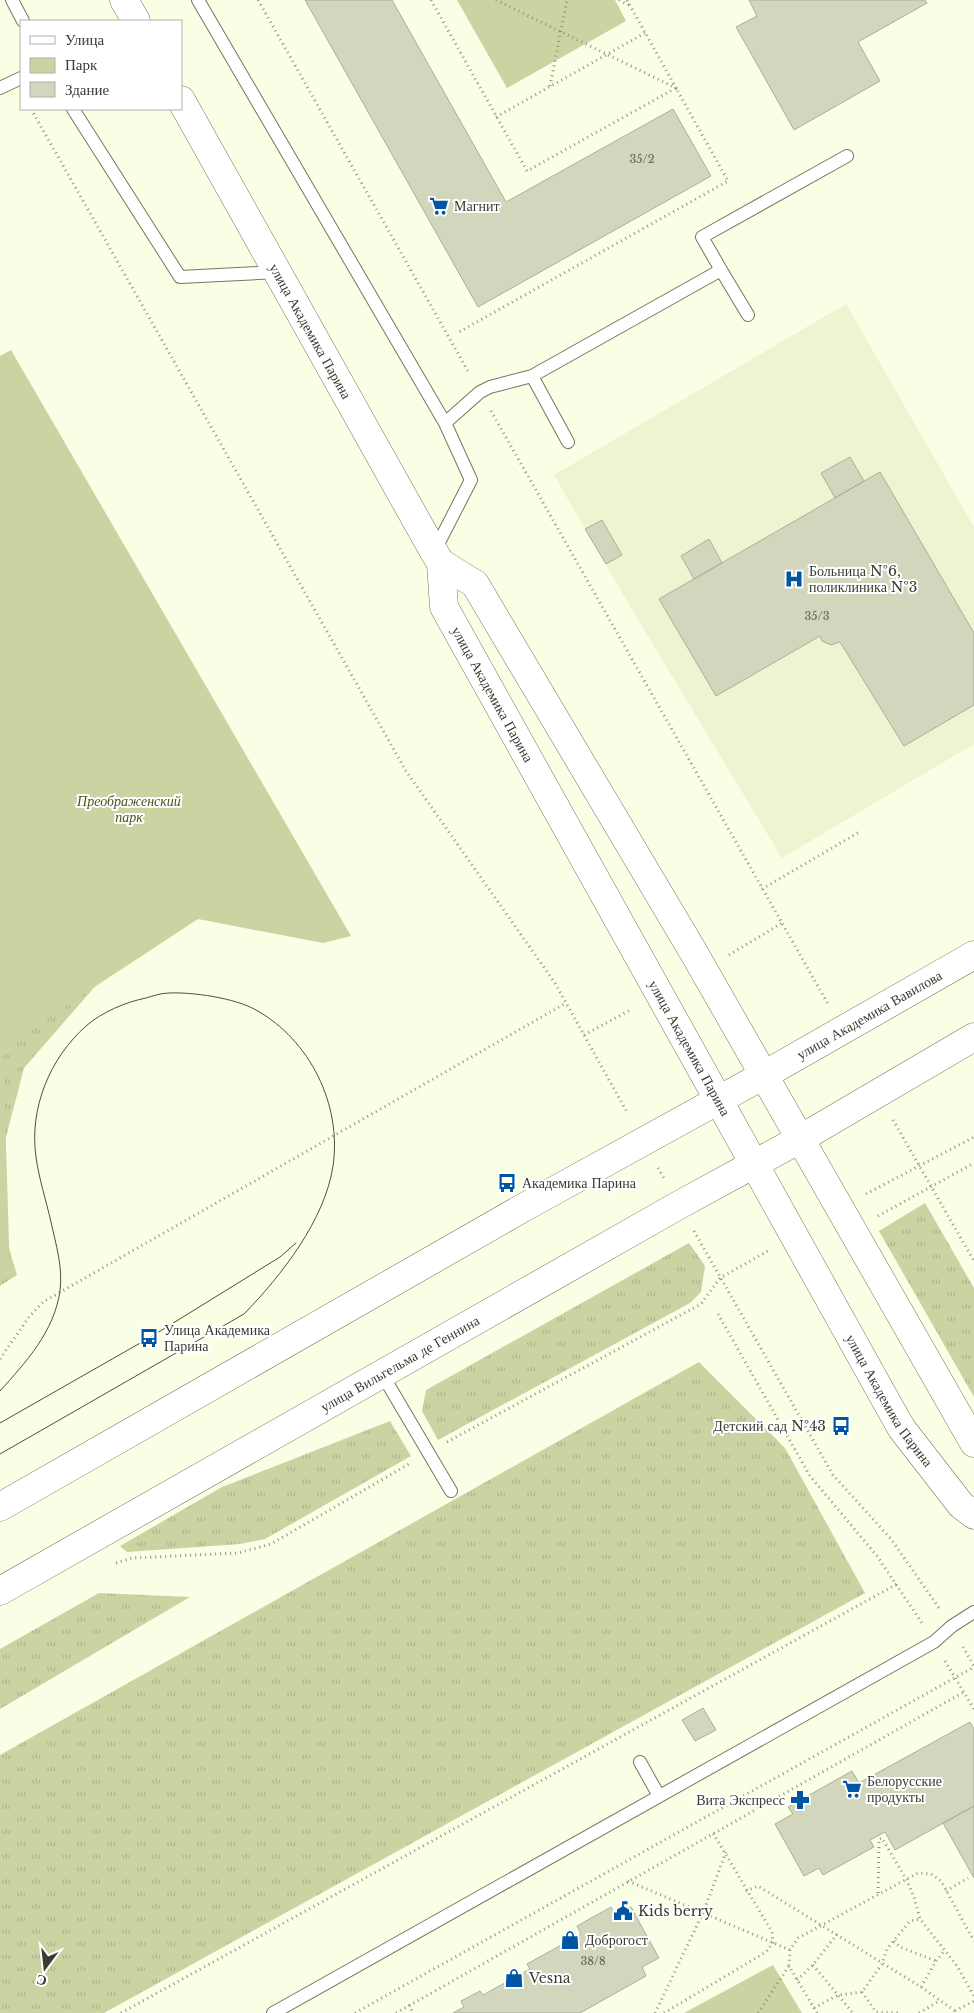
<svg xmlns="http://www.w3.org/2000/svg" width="974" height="2013" font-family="'Libre Baskerville',serif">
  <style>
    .built { fill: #edf4d2 }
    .grass { fill: url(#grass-tufts) }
    .park { fill: #cad3a2 }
    .building { fill: #d1d6bc; stroke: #aaaf96 }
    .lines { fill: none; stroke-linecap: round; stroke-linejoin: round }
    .lane-casing { stroke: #747860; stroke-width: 14 }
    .secondary-casing { stroke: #747860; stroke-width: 29 }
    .path { stroke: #909482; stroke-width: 3; stroke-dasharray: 1 4; stroke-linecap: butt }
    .lane { stroke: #fff; stroke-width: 12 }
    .secondary { stroke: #fff; stroke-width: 28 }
    .tram { stroke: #4c5043; stroke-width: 1 }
    .labels { text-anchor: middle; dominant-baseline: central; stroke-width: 4; stroke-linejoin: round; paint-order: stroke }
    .number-label { font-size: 11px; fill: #5f6254 }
    .poi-label { font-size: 14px; fill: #393c31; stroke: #fff; text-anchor: start }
    .street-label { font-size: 14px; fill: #393c31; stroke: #fff }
    .park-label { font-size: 14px; font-style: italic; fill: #4c531b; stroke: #fff }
  </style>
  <defs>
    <pattern id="grass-tufts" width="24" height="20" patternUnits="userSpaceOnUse" patternTransform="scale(1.25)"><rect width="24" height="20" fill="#cad3a2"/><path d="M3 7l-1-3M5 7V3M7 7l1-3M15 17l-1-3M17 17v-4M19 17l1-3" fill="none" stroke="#aeb68c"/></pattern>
  </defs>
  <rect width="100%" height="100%" fill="#f9ffe4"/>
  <!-- built -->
  <path class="built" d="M846,304l128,223v217l-192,114 -148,-245 -80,-138z"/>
  <!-- grass -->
  <path class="grass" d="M0,915l126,36 -102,117 -24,92z
    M925,1203l49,85v109l-95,-166z
    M0,1218l17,57 -17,11z
    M689,1243l16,23 -4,26 -11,11 -252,137 -16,-29 4,-21z
    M699,1362l86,86 80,145 -761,420h-104v-258z
    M390,1421l21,35 -146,83 -25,5 -113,8 -7,-6 102,-59z
    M99,1593l91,4 -190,112v-60z"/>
  <!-- park -->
  <path class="park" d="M457,0h158l11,21 -119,67z
    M11,350l340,586 -28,7 -125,-24 -195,128 7,229 -10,6v-926z
    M773,1965l29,48h-118z"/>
  <!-- building -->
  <path class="building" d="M305,0h87l114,202 167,-93 38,67 -233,131z
    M749,0h176l2,3 -69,39 22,39 -86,49 -58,-103 21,-11z
    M850,457l14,24 -29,17 -14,-25z
    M880,472l94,161v72l-70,41 -64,-104 -9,3 -9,-4 -2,-5 -104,60 -57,-97z
    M602,520l20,35 -16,9 -21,-35z
    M709,539l13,24 -28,16 -13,-23z
    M703,1708l13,22 -21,11 -13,-21z
    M970,1722l4,7v77l-79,44 -10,-18 -15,8 4,7 -51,28 -4,-7 -15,8 -29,-52 18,-10 -5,-7 64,-36 7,12z
    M974,1806v72l-31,-55z
    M611,1907l4,8 16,-8 28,51 -17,9 4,9 -66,37h-127l11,-6 -3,-6 19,-10 3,4 47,-26 -3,-5 54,-30 -4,-8z"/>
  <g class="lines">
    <!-- lane casing -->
    <g class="lane-casing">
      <path id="lane" d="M12,0l11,21
        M198,0l247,423 26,57 -37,72
        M0,88l21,-10
        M73,109l107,168 98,-5
        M721,270l27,45
        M445,423l35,-31 10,-5 42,-11
        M568,442l-36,-66 189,-106 -19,-33 145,-81
        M382,1374l69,117
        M640,1762l19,34
        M273,2013l661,-371 18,-16 22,-14"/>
    </g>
    <!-- secondary casing -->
    <g class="secondary-casing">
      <g id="secondary">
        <path d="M124,0l12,21"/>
        <path id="s1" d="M181,100l253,452 7,11 34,21 219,369 280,490"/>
        <path id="s2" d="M441,563l3,44 446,801 12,21 59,76 13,10"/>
        <path id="s3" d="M0,1507l521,-298 243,-134 210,-120"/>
        <path id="s4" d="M0,1591l679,-386 121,-66 174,-102"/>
      </g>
    </g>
    <!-- path -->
    <path class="path" d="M258,0l211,373
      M431,0l96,171 149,-83 52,93 -269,151
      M496,0l180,88 -49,-88
      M619,0l10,5
      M550,86l17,-86
      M31,109l375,662 149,212 73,131
      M496,117l149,-84
      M491,411l337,593
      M762,889l99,-58
      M729,955l53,-32
      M584,1035l48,-26
      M893,1120l81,141
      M658,1168l7,12
      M866,1194l108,-57
      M878,1216l96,-53
      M694,1231l139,244 58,64 48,69
      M718,1314l92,162 67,80 45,67
      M0,1359l29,-42 14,-15 523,-299
      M447,1442l254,-138 19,-26 48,-27
      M116,1563l16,-5 106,-5 33,-9 138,-80
      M963,1647l11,19
      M945,1661l29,48
      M628,1881l162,69
      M746,1891l12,-5 163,101 37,26
      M946,1891l22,-13
      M878,1893l1,-54 3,-1 24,41 8,18 6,22 37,47 17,30
      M894,1941l6,6 36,14
      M813,1965l40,48
      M797,1980l16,-15 24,-31
      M921,1987l15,-26 9,-11
      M862,1992l14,20 25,1
      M409,2005l4,8
      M814,2008l24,-13 24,-3 20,-28 5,-15 23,-28 10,-2
      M955,2011l19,-10
      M121,2013l776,-429
      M355,2013l619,-346
      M396,2013l568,-321
      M655,2013l48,-100 23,-61
      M664,2013l102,-61 7,-9 -1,-11 -59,-99
      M758,2013l31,-47
      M817,2013l-28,-47 1,-16 8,-12 120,-65 13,1 10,7 33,60
      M919,2013l20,-12"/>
    <!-- lane -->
    <use href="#lane" class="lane"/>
    <!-- secondary -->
    <use href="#secondary" class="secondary"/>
    <!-- tram -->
    <path class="tram" d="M0,1391c26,-29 54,-59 60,-100 3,-24 -4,-46 -9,-69 -5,-22 -12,-43 -15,-65 -7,-49 14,-99 50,-131 16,-14 40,-24 60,-28 7,-2 15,-5 23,-5 24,-1 66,5 87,17 54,30 86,95 77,156 -8,54 -52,110 -89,148l-244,140
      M0,1423l149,-85 131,-81 16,-14"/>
  </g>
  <!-- icons -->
  <defs>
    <g id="supermarket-bare" transform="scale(1.5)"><path d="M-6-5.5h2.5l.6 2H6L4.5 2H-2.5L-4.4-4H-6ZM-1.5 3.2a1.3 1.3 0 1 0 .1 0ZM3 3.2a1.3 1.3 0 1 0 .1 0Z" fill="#0156a4" stroke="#fff" stroke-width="2.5" paint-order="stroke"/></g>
    <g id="hospital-bare" transform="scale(1.5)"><path d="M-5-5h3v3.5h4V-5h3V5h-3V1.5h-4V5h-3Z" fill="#0156a4" stroke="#fff" stroke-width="2.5" paint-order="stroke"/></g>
    <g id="bus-bare" transform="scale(1.5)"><path d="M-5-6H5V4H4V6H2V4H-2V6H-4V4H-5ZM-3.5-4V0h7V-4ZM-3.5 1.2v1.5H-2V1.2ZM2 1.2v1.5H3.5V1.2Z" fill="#0156a4" stroke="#fff" stroke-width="2.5" paint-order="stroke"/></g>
    <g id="pharmacy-bare" transform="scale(1.5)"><path d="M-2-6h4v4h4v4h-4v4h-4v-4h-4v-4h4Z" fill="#0156a4" stroke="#fff" stroke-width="2.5" paint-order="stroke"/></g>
    <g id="civic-bare" transform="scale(1.5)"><path d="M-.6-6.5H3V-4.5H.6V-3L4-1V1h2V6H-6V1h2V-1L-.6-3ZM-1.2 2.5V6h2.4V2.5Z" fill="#0156a4" stroke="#fff" stroke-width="2.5" paint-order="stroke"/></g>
    <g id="shop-bare" transform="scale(1.5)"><path d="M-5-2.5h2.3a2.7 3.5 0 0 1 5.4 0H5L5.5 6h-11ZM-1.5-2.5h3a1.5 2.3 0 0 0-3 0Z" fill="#0156a4" stroke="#fff" stroke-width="2.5" paint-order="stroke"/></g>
  </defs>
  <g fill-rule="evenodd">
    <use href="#supermarket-bare" x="439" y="206"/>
    <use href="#hospital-bare" x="794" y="579"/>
    <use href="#bus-bare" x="507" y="1183"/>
    <use href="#bus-bare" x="149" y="1338"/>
    <use href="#bus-bare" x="841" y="1426"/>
    <use href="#supermarket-bare" x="852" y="1789"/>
    <use href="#pharmacy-bare" x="800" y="1800"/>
    <use href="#civic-bare" x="623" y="1911"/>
    <use href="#shop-bare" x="570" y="1940"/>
    <use href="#shop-bare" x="514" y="1978"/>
  </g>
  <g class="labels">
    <!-- number labels -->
    <g class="number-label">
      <text x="642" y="159">35/2</text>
      <text x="817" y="616">35/3</text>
      <text x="593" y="1961">38/8</text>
    </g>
    <!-- poi labels -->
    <g class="poi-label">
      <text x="454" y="206">Магнит</text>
      <text x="809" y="571">Больница №6,<tspan x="809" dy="16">поликлиника №3</tspan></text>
      <text x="522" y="1183">Академика Парина</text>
      <text x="164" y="1330">Улица Академика<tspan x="164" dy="16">Парина</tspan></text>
      <text x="826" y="1426" text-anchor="end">Детский сад №43</text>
      <text x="867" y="1781">Белорусские<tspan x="867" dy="16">продукты</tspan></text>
      <text x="785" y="1800" text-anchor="end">Вита Экспресс</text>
      <text x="638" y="1911">Kids berry</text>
      <text x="585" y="1940">Доброгост</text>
      <text x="529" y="1978">Vesna</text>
    </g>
    <!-- street labels -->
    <g class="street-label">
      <text stroke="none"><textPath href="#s1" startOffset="265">улица Академика Парина</textPath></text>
      <text stroke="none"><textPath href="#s2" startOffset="144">улица Академика Парина</textPath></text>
      <text stroke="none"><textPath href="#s3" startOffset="999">улица Академика Вавилова</textPath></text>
      <text stroke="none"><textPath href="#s2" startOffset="549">улица Академика Парина</textPath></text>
      <text stroke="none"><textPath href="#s4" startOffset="460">улица Вильгельма де Геннина</textPath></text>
      <text stroke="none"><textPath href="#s2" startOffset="954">улица Академика Парина</textPath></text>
    </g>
    <!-- park labels -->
    <g class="park-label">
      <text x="129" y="801">Преображенский<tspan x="129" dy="16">парк</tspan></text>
    </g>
  </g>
  <!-- legend -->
  <rect x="20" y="20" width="162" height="90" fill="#ffffff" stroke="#b0b1ad"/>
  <rect x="30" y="36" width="25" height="8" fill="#ffffff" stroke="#b0b1ad"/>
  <text x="65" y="45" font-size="15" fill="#393c31">Улица</text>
  <rect x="30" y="58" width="25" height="15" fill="#cad3a2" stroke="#b0b1ad"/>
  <text x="65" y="70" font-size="15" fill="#393c31">Парк</text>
  <rect x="30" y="82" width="25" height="15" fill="#d1d6bc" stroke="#b0b1ad"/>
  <text x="65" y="95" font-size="15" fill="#393c31">Здание</text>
  <!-- north arrow -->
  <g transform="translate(45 1968) rotate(195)" stroke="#ffffff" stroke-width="4" paint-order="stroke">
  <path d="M0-4L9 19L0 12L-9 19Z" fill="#393c31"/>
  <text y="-8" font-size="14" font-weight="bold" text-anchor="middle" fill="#393c31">С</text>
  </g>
</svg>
